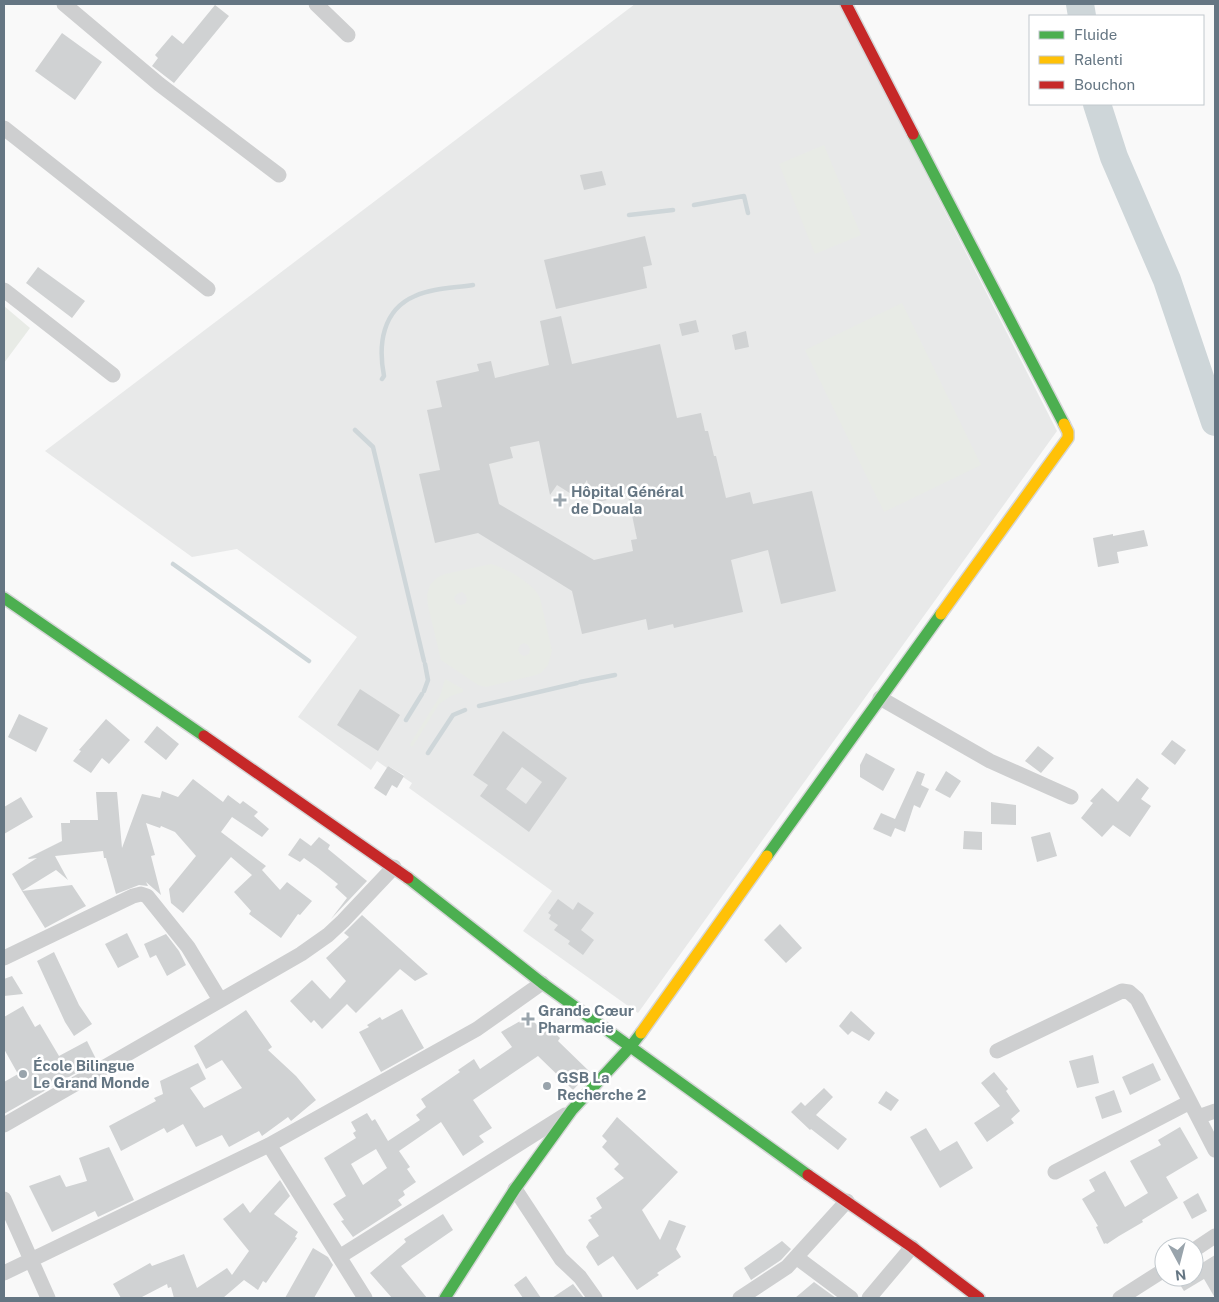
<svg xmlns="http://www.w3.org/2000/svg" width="1219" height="1302" font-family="'Public Sans',sans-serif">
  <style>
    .built { fill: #e8e9e9 }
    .green { fill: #e8ebe6; fill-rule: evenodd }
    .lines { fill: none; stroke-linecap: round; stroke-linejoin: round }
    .stream { stroke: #ced6d9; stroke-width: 4.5 }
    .river { stroke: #ced6d9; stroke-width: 28 }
    .building { fill: #d0d2d3; fill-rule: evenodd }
    .fast-casing { stroke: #d5d6d7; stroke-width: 14 }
    .slow-casing { stroke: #d5d6d7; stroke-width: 14 }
    .jam-casing { stroke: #d5d6d7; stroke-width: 14 }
    .street { stroke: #cecfd0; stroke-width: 15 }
    .fast { stroke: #4caf50; stroke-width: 11 }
    .slow { stroke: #ffc107; stroke-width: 11 }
    .jam { stroke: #c62828; stroke-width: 11 }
    .poi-dot { fill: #99a4ac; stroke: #fff; stroke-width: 2 }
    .labels { text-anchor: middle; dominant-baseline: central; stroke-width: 5; stroke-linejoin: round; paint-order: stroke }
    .poi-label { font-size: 15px; font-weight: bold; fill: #657683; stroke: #fff; text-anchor: start }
  </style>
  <rect width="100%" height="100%" fill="#f9f9f9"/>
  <!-- built -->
  <path class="built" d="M635,4h204l218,427 -419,582 -115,-82 29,-40 -143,-103 3,-5 -9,-6 1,-2 -16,-9 -1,2 -10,-7 -6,9 -73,-53 59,-80 -120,-88 -45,8 -147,-106z"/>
  <!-- green -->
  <path class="green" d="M824,145l37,90 -46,19 -36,-90z
    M902,303l79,162 -97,47 -79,-162z
    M4,306l26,22 -26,35z
    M491,564c14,3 44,21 49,34l12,53 -4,14 -7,8 -5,2 -50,12 -8,-2 -37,-25 -13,-54 -1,-11 3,-10 8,-8 7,-3zM462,592l4,3 1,5 -2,4 -5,1 -4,-2 -2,-5 3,-4zM524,643l4,2 2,4 -1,5 -5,2 -4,-2 -2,-4 2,-5z
    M445,679l18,10v3l-12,4 -12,8 -26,42 -2,1 -1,-3 30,-48z"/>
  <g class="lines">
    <!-- stream -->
    <path class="stream" d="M694,205l50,-9 4,17
      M629,215l44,-5
      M382,379l2,-3c-6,-31 -2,-66 31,-80 17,-8 39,-8 58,-11
      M355,430l18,17 51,214
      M173,564l136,97
      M580,682l35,-7
      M424,691l4,-11 -3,-16
      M479,706l98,-23
      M406,720l16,-26
      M428,753l25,-38 12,-5"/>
    <!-- river -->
    <path class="river" d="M1080,4l2,12
      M1097,104l17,53 53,123 48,142"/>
  </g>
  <!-- building -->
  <path class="building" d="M215,5l14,11 -55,67 -22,-17 6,-8 -3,-3 17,-20 11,9z
    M62,33l40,29 -27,38 -40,-29z
    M602,171l4,14 -22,5 -4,-15z
    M645,236l7,29 -9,2 4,21 -91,21 -12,-49z
    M38,267l47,34 -13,17 -46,-35z
    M561,316l11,48 88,-20 17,74 24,-5 4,18h3l6,25h2l10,42 24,-6 3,12 59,-13 24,100 -55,13 -13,-54 -37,10 12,52 -69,16 -1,-4 -25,6 -2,-11 -64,15 -10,-43 -37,-23 -57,-35 -43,10 -16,-69 21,-4 -13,-60 15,-3 -6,-26 43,-10 -2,-7 14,-3 4,17 54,-13 -9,-44zM539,441l11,54 7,-10 19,12 11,-17 5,23 36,-7 9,43 -6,1 2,11 -39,9 -95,-56 -10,-40 24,-6 -3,-11z
    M696,320l3,12 -17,4 -3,-12z
    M746,331l3,16 -14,3 -3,-15z
    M1144,530l4,16 -31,6 2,11 -21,4 -5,-29 20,-4v2z
    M360,689l40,26 -22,36 -41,-26z
    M19,714l29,14 -12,24 -28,-15z
    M106,719l24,21 -21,24 -7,-6 -11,15 -18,-12 8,-10 -2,-1z
    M157,726l22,18 -13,16 -22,-18z
    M503,731l64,47 -38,54 -49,-36 8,-11 -15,-10zM522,767l20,15 -16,22 -20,-15z
    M1172,740l14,10 -11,15 -14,-11z
    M1038,746l16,12 -13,15 -16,-12z
    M866,753l29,16 -12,22 -23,-14v-12z
    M388,766l16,10 -7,12 -5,-3 -6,11 -12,-8z
    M917,771l8,3 -4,11 8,4 -9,19 -6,-3 -9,27 -10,-4 -4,9 -18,-8 8,-16 14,6z
    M946,771l15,10 -11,17 -15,-8z
    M1137,778l12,10 -8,11 10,7 -21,31 -17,-12 -11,12 -21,-19 12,-15 -3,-2 12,-13 16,14z
    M193,779l30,23 5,-7 12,9 3,-3 15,11 -4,4 15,13 -7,8 -30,-20 -11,15 45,34 -4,4 18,20 7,-8 25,19 -12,14 -2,-1 -17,24 -32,-24 2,-3 -17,-19 18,-17 -21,-18 -48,56 -12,-10 -2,-14 27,-33 -21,-24 -14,-6 -1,2 -14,-5 9,32 -4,1 10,39 -15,-13 2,4 -9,-1 -23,9 -10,-36h-2l-1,-7 -48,5 13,24 -12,-10 -34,21 -10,-17 25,-16 -8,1 -1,-1 34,-17 -1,-18h9v-3h28l-2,-28h21l5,56 20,-54 18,4 2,-7 16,6z
    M21,797l12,20 -29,17v-27z
    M991,802l25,3v20l-25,-1z
    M964,831l18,1v18l-19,-1z
    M1050,832l7,24 -20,6 -6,-25z
    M319,837l11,8 -2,4 39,32 -36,38 16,-21 -12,-11 3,-3 -20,-16 -14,-10 -4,4 -12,-7 12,-17 11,8z
    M72,885l14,21 -41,22 -23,-37z
    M558,899l15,11 5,-8 16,11 -13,17 13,10 -11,15 -15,-11 2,-3 -16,-11 4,-5 -9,-6 2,-4 -3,-2z
    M362,915l66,59 -13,7 -15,-12 -44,44 -9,-9 -25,25 -8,-9 -3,3 -21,-22 22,-21 18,19 16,-18 -20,-23 23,-21 -5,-4z
    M780,924l22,24 -16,15 -22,-23z
    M127,933l12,24 -21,11 -13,-24z
    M166,934l13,17 7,14 -19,11 -11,-21 -6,3 -6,-14z
    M54,952l25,53 13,19 -18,12 -9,-14 -28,-61z
    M12,976l11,18 -19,2v-17z
    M23,1006l12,21 5,-3 19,32 28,-15 10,20 -93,53v-32l14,-8 -14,-25v-32z
    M402,1009l22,39 -43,24 -22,-40 10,-5 -2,-2 13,-8 2,3z
    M246,1010l26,37 -4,3 28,26 20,24 -25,21 -3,-4 -26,19 -3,-5 -30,16 -7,-12 -26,12 -13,-23 -16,9 -3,-5 -43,23 -12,-25 47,-25 -2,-3 9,-4 -3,-13 38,-18 8,16 -16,9 14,20 38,-20 -20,-28 -16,9 -12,-23z
    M851,1011l24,22 -6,8 -17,-10 -4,4 -9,-9z
    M529,1016l15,17 5,-5 11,10 -2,3 32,31 -17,18 -35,-34 -65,44 19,28 -13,8 5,6 -21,14 -22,-34 -42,29 11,16 -3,2 9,13 -13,9 2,4 -7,5 4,5 -49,32 -12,-16 3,-1 -11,-16 13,-8 -22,-38 32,-20 -3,-5 3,-2 -5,-9 16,-9 5,8 3,-2 13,22 32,-21 -4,-5 10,-8 -5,-8 39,-27 -2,-2 16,-11 6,10 32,-22 -11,-15zM376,1149l11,19 -24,17 -12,-21z
    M1093,1055l6,28 -22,5 -8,-27z
    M1153,1063l8,17 -31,15 -8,-18z
    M994,1072l14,17 -2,2 14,20 -9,8 3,4 -27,19 -13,-19 26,-17 -19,-23z
    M824,1088l9,9 -17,18 31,24 -9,11 -27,-21 -1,1 -19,-18 10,-10 4,4z
    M1114,1090l8,22 -20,7 -7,-22z
    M886,1091l13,9 -8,11 -13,-8z
    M617,1117l61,55 -36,38 18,30 9,-20 17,6 -10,23 5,8 -24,16 2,2 -22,15 -24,-34 -15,10 -12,-19 3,-5 10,-6 -11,-16 4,-2 -2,-2 12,-8 -6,-10 28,-20 -10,-9 5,-5 -17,-17 5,-6 -5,-5z
    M1180,1127l18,31 -32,19 12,21 -36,22 1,2 -24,14 -12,8 -1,-1 -2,1 -8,-17 2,-1 -16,-27 13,-8 -6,-11 16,-9 20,36 23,-14 -18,-32 31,-16 -3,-5z
    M926,1128l14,23 17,-10 16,27 -33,20 -30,-51z
    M109,1147l25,53 -36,17 -3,-6 -43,21 -23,-46 31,-11 6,12 21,-6 -8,-23z
    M280,1180l10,16 -16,18 24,18 -3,5 2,1 -31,45 -3,-2 -5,9 -14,-10 -21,18h-49l-3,-11 -3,1 -1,-4 -27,14h-19l-8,-14 37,-21 2,3 32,-12 13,34 30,-20 5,7 17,-24 -26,-32 20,-16 7,10z
    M1198,1193l9,18 -15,8 -9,-17z
    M443,1214l10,16 -52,36 26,32h-35l-22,-25 36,-31 -2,-3z
    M782,1241l9,8 -10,11 -30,20 -7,-12z
    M313,1248l15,9 5,8 -19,33h-29z
    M1215,1255v43l-11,-19 -20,12 -9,-14h19v-9z
    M526,1276l15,22h-18l-9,-13z
    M814,1282l22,16h-41z
    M573,1284l11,14h-32z"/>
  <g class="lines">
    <!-- fast casing -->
    <g class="fast-casing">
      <path id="fast" d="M913,134l151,290
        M4,598l200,138
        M767,856l174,-242
        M408,878l134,105 266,192
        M445,1298l70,-109 57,-79 59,-64 10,-13"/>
    </g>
    <!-- slow casing -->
    <g class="slow-casing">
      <path id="slow" d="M941,614l127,-176v-6l-4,-8
        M641,1033l126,-177"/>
    </g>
    <!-- jam casing -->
    <g class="jam-casing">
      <path id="jam" d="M846,4l67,130
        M204,736l204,142
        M808,1175l104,72 67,51"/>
    </g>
    <!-- street -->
    <path class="street" d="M64,4l95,80 120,91
      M316,4l32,31
      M4,128l204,161
      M4,290l109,85
      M880,698l110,63 81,36
      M4,958l129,-62 8,-2 6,2 41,51 32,53
      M997,1051l125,-60 7,1 8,7 78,151
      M1198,1117l17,-6
      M4,1125l297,-171 27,-19 15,-14 51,-54
      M269,1145l96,153
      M1055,1172l135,-70
      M515,1189l46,70 19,18 15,21
      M4,1199l44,99
      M1194,1250l21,-14
      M339,1257l226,-142
      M796,1257l55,41
      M4,1273l265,-128 208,-116 65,-46
      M740,1298l47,-31 60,-66
      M869,1298l43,-51
      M1120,1298l44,-28"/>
    <!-- fast -->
    <use href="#fast" class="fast"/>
    <!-- slow -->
    <use href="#slow" class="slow"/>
    <!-- jam -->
    <use href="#jam" class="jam"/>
  </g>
  <!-- markers -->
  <g class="poi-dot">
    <path d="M557.5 492.5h5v5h5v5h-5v5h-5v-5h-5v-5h5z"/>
    <path d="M525.5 1011.5h5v5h5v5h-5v5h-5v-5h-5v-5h5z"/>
    <circle cx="23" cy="1074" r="5"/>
    <circle cx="547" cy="1086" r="5"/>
  </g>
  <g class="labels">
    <!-- poi labels -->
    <g class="poi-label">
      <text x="571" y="491">Hôpital Général<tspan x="571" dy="17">de Douala</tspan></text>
      <text x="538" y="1010">Grande Cœur<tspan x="538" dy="17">Pharmacie</tspan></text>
      <text x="33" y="1065">École Bilingue<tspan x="33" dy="17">Le Grand Monde</tspan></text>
      <text x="557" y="1077">GSB La<tspan x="557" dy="17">Recherche 2</tspan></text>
    </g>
  </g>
  <!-- border -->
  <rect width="1219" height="1302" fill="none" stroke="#657683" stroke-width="10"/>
  <!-- legend -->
  <rect x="1029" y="15" width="175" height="90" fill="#ffffff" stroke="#c1c8cd"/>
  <rect x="1039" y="31" width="25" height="8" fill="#4caf50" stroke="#c1c8cd"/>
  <text x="1074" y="40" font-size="15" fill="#657683">Fluide</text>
  <rect x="1039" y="56" width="25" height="8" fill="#ffc107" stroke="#c1c8cd"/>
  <text x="1074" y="65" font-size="15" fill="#657683">Ralenti</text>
  <rect x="1039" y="81" width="25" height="8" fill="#c62828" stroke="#c1c8cd"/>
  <text x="1074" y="90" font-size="15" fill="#657683">Bouchon</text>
  <!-- north arrow -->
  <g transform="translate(1179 1262) rotate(173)"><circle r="24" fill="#ffffff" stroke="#c1c8cd"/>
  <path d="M0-4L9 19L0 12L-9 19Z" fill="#99a4ac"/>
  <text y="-8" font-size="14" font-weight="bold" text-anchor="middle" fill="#657683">N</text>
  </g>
</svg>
